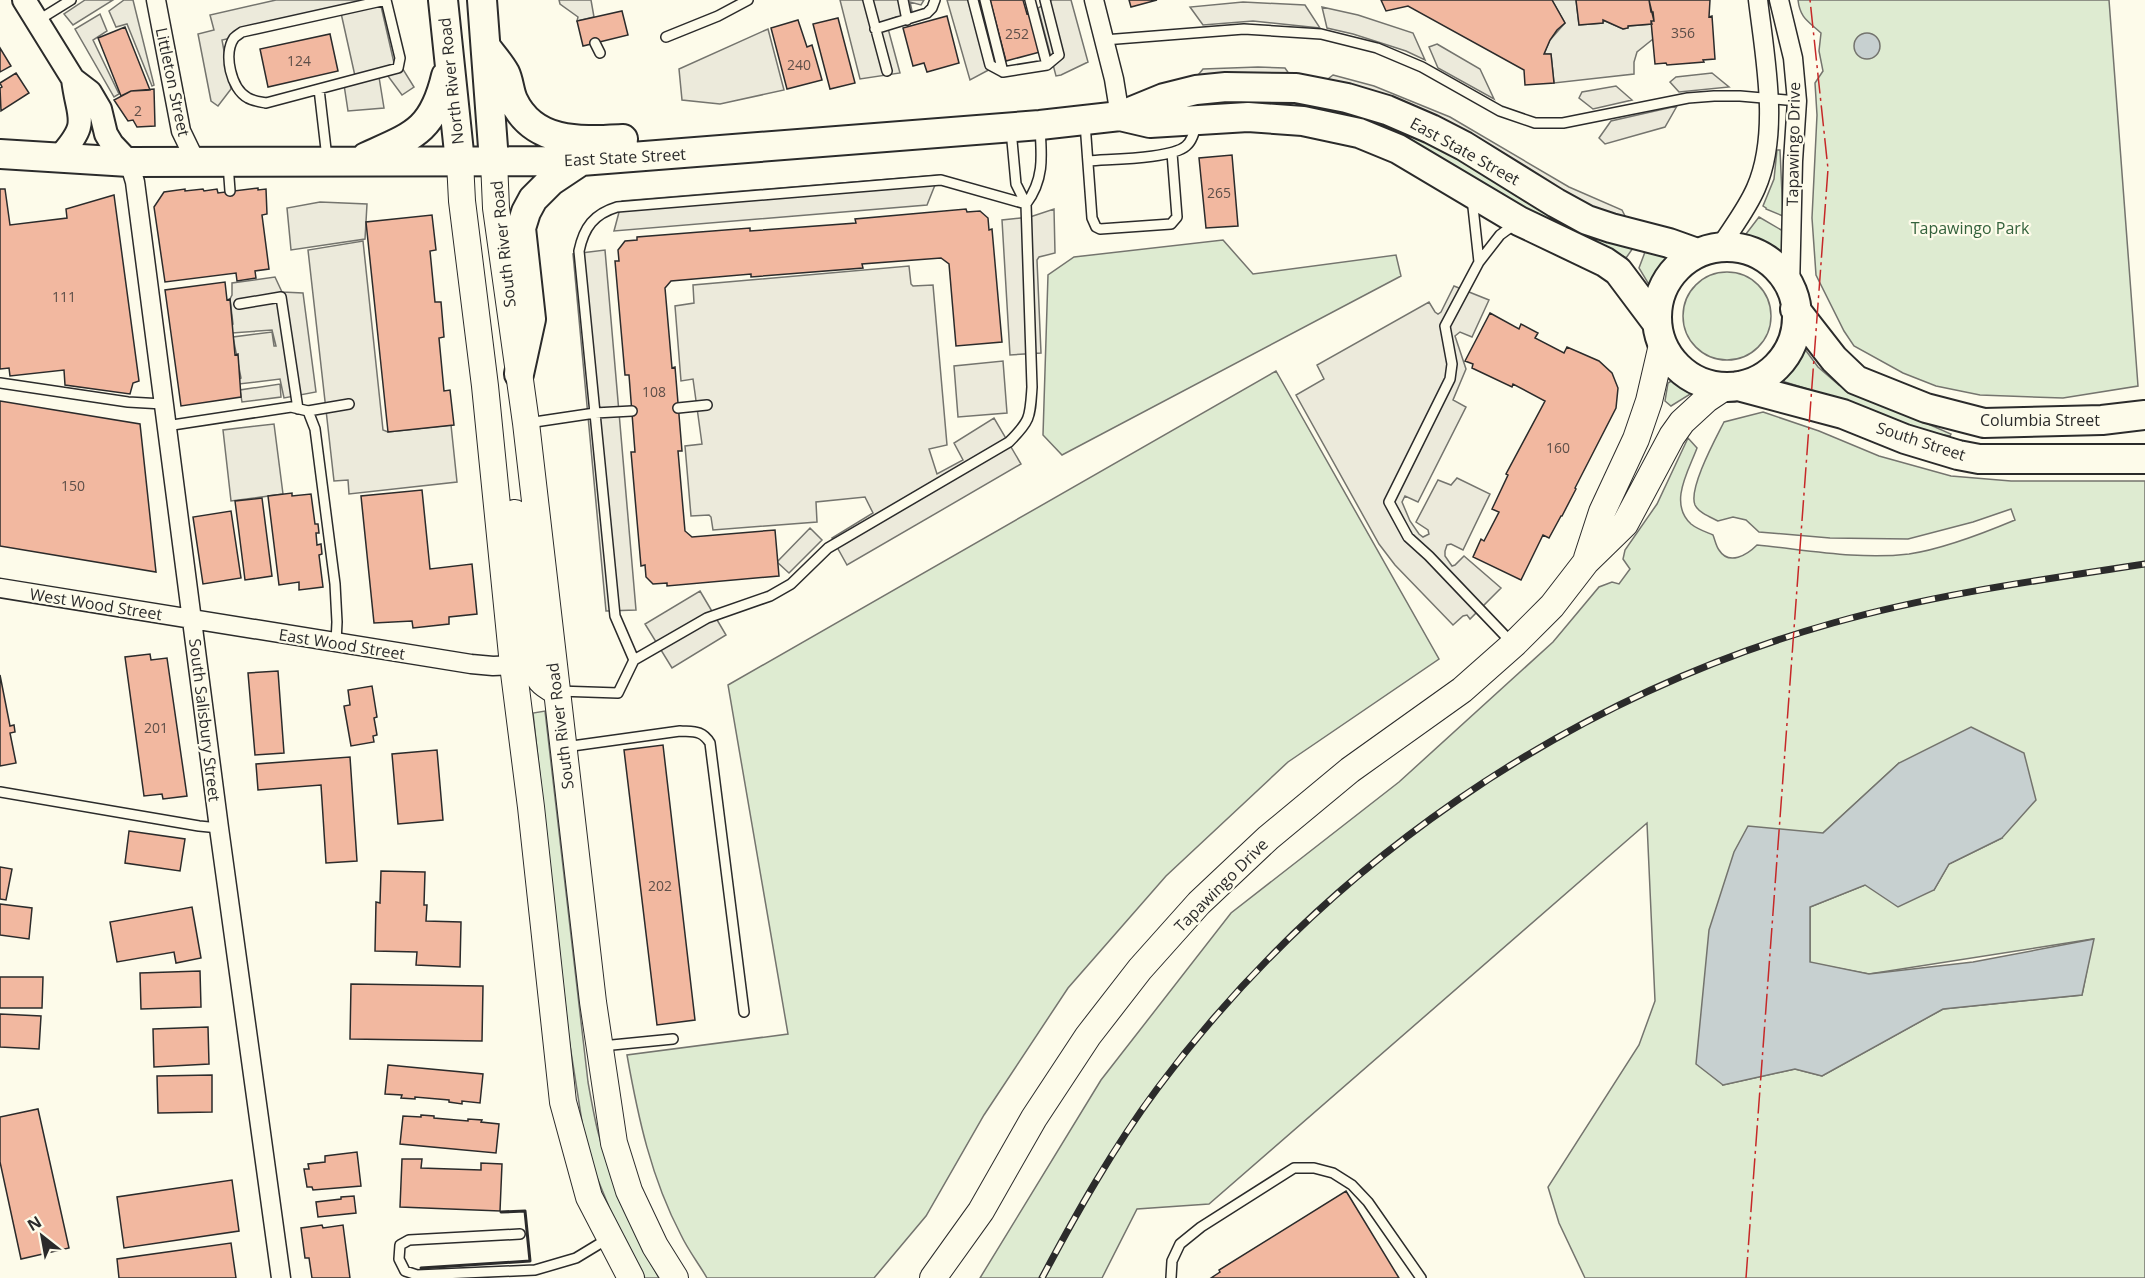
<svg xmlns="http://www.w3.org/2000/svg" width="2145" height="1278" font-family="'Open Sans',sans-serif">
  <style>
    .green { fill: #deebd1; stroke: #74746e; stroke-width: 1.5; fill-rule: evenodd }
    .parking { fill: #eceadb; stroke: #74746e; stroke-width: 1.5 }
    .water { fill: #c7d0d0; stroke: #74746e; stroke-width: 1.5 }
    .building { fill: #f2b8a0; stroke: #2b2b2b; stroke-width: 1.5 }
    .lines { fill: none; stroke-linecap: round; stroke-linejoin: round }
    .service-casing { stroke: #2b2b2b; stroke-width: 12 }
    .minor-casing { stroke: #2b2b2b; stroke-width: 21 }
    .tertiary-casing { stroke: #2b2b2b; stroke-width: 26 }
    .secondary-casing { stroke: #2b2b2b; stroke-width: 28 }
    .primary-casing { stroke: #2b2b2b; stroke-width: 32 }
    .service { stroke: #fdfbea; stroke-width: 9 }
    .minor { stroke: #fdfbea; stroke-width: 18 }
    .tertiary { stroke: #fdfbea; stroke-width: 22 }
    .secondary { stroke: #fdfbea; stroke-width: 26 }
    .primary { stroke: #fdfbea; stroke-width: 28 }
    .rail-casing { stroke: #2b2b2b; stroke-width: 7 }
    .rail { stroke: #fdfbea; stroke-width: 4.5; stroke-dasharray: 14; stroke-linecap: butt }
    .wall { stroke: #2b2b2b; stroke-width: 3 }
    .power { stroke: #c62828; stroke-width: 1.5; stroke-dasharray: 21 4.5 3 4.5; stroke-linecap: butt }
    .labels { text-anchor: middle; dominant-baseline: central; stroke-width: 4.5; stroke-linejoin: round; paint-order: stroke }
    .number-label { font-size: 14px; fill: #5d4e48 }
    .street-label { font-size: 16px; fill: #2b2b2b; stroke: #fdfbea }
    .park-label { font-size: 16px; fill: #34623c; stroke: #fdfbea }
  </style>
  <rect width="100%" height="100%" fill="#fdfbea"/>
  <!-- green -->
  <path class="green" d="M1798,0h311l29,386 -75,12 -83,-3 -44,-9 -33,-13 -49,-27 -10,-15 -28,-56 -4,-57 5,-103 -2,-32 8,-12 -4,-20 2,-18c-13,-12 -21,-15 -23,-33z
    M1247,97l80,8 80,24 226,119 -7,10 -7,-4 -44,-16 -153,-88 -244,-44z
    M1777,150h3l3,66 -17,-7v-1l-3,-2 11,-27z
    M1759,217l24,14 -1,20 -36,-17z
    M1223,240l30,34 143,-19 5,21 -339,179 -19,-20 5,-160 26,-18z
    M1645,252l22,5 1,2 -17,25 -3,-1 -9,-15z
    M1683 316a44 44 0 1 1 88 0a44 44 0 1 1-88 0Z
    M1804,348l14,19 21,18 112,49 -1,2 -45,-8 -91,-37 -29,-9 -2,-4 15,-17z
    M1276,371l163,288 -151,103 -122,114 -98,112 -84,127 -58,101 -52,62h-167c-8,-14 -19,-28 -26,-43 -30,-57 -43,-118 -54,-180l161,-21 -60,-349z
    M1673,380l19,13 -21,13 -6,-5 3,-18z
    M1763,412l56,19 60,25 72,20 60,5h134v797h-560l-26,-55 -11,-36 91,-142 16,-44 -8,-178 -438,381 -72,5 -35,69h-122l121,-198 130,-167 168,-131 154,-140 46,-55 13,-5 7,2 11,-15 -7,-10 2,-9 32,-46 31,-66 9,10c-8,22 -29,55 -6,76 6,5 15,8 22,11 2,5 3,11 6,15 10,16 28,5 38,-5 50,5 102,15 152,9 34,-5 75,-21 106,-34l-4,-11 -38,13 -65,17 -78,-1 -71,-6 -13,-12 -13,-3 -15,4c-8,-4 -19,-8 -23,-16 -7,-16 21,-67 29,-83zM1899,763l103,75 -53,26 -15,26 -69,-5 -55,22v56l59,11 224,-35 -11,56 -139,14 -121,67 -27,-7 -72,16 100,-252z
    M545,711l43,371c3,17 6,34 10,50 12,48 37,103 61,146h-14l-20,-33 -18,-43 -11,-27 -13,-47 -14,-89 -36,-326z"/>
  <!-- parking -->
  <path class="parking" d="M85,0h28l-40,25 -9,-11z
    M124,0h9l21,85 -2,1 -25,-62 -11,3 -7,-16z
    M276,0h97l8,6 13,57 7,3 13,21 -12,8 -14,-19 -9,1 5,31 -36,3 -5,-33 12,-2 -14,-63 -119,27 9,49 -13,17 -7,-5 -13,-67 16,-4 -4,-15z
    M559,0h32l3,17 -17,4 1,-4 -18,-13z
    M840,0h84l-3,5 -11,-3 2,9 -26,10 14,52 -40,6z
    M947,0h33l16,66 -26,14z
    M1052,0h19l17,62 -27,13 -5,1 -18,-68z
    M1552,0h24l3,25 24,-2v-3l20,9 5,-1v-2l24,-2 1,15 -16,13 -3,10v12l-80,9 -3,-29h-7l6,-14 15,-17z
    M1243,2l62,3 15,23 -67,-7 -50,4 -13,-18z
    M1322,7l36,8 55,18 12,27 -19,-9 -53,-17 -26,-6z
    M100,14l7,17 -14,9 26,54 -5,3 -39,-68z
    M768,29l16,61 -64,14 -38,-4 -3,-31z
    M1437,44l43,25 14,30 -56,-31 -9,-21z
    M1258,67l27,1 7,10 -98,2 9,-11z
    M1712,73l17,14 -50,5 -9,-10 6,-5z
    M1333,75l41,11 76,31 119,70 53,23 6,12 -47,-17 -257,-123z
    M1616,86l16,14 -39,9 -14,-11 3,-6z
    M1677,106l-12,21 -60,17 -6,-6 12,-17z
    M939,175l-12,30 -313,26 8,-30z
    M320,202l47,2 -2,35 -74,11 -4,-42z
    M1054,209l1,44 -16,4 -2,3 4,93 -31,2 -8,-135 28,-3z
    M363,241l20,189 5,2 63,-7 6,57 -108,12 -1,-14 -14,1 -26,-231z
    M605,250l31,360 -30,1 -33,-357z
    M909,266l2,18 2,2 20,-1 14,160 -18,4 8,25 26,-14 -9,-17 40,-25 27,46 -174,101 -15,-27 41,-25 -8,-16 -49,5 1,20 -104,8 -2,-13 -2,-2 -18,1 -6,-70 17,-2 -9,-65 -12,2 -6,-75 19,-3 -1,-18z
    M275,277l7,15 21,1 13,99 -32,6 -4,-19 -41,5v-5l2,-1 -8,-41 39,-5 2,14h2l-4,-16 -40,3 -1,-9h2l-3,-25 2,-4v-12z
    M1454,286l35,14 -17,37 -12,-5 -5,4 11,33 -13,31 13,7 -48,95 -13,-6 -3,6 8,19 9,13 4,3 6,-3 -1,-4 -12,-8 22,-42 13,5 6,-7 33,16 -27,56 -12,-6 -4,1 -2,6v5l7,10 3,-1 9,-9 37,32 -31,31 -3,-4 -4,1 -10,9 -58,-60 -16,-21 -83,-149 28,-16 -7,-14 112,-63 6,10 3,2 3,-2z
    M1003,361l4,52 -49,4 -4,-51z
    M280,384l1,13 -39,5 -2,-12z
    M274,424l9,70 -52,7 -8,-71z
    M810,528l12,12 -33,33 -12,-11z
    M700,591l26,44 -54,33 -27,-44z"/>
  <!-- water -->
  <path class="water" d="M1854 46a13 13 0 1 1 26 0a13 13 0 1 1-26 0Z
    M1971,727l53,26 12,47 -34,38 -53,26 -15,26 -36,17 -33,-22 -55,22v55l59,12 104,-12 121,-23 -12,56 -139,14 -121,67 -27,-7 -72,16 -27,-21 13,-134 25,-78 14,-26 75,7 76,-70z"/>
  <!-- building -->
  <path class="building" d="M990,0h33l4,14 3,-1 10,39 -34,9z
    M1129,0h28l-26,7z
    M1381,0h171l13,23 -8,7 -7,10 -6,14h7l3,29 -29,2 -1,-15 -116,-64 -22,5z
    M1576,0h73l5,21h-3l1,3 -24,2v2l-5,1 -20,-9v3l-24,2z
    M1649,0h61l-1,17 3,-1 3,43 -12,1 1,2 -37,3 -1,-2 -11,1 -4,-43h3l-1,-9h-2z
    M622,11l6,24 -45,11 -6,-25z
    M947,16l12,47 -32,9 -3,-9 -11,3 -10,-38z
    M838,18l17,65 -25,6 -17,-65z
    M798,20l9,27 5,-2 10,35 -35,9 -16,-61z
    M125,27l25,63 -19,1 -10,5 -23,-58z
    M330,34l8,37 -70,16 -8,-38z
    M0,48l11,18 -11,6z
    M16,73l13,20 -28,18 -1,-23 2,-1 -2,-4z
    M154,89l1,37 -18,1 -4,-7 -5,1 -14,-21 17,-9z
    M1232,155l6,71 -32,2 -7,-70z
    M258,188v2l8,-1 1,25 -5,1 7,54 -14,2 1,7 -19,3 -1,-8 -71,9 -11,-75 10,-15 21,-3v2l18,-2 1,2 13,-2 1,4z
    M0,189h5l5,36 57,-7 -1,-9 48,-14 25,186 -6,2 -3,11 -65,-9 -1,-15 -54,6 -1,-8 -9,1z
    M966,209l1,3 13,-1 8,7 1,12 3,-1 10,113 -46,4 -7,-82 -8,-6 -79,6 1,4 -112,9v-3l-80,7 -6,7 7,80 3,-1 7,84h-4l7,80 7,6 83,-7 4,46 -112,10v-3l-14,1 -7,-7 -1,-12 -4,1 -10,-114h4l-6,-77h-4l-10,-114h4l-1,-11 7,-9 12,-1v-3l113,-9v3l106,-8 -1,-4z
    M432,215l4,35 -6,1 5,51h6l3,35 -5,1 5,53 6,-1 4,35 -66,7 -22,-210z
    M225,282l2,18 3,-1 5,56 3,-1 3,43 -60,9 -16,-116z
    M1490,313l29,16 2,-5 17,9 -3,5 29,15 3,-6 32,14 13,12 6,15 -2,20 -41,80 1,1 -14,27h-1l-12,22 -6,-3 -22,45 -48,-23 8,-18 3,2 15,-29 -7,-3 16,-34 -2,-1 39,-73 -32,-17 -1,3 -40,-19 1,-4 -8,-3z
    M0,401l140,23 16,148 -156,-26z
    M422,490l8,79 42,-5 5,50 -28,3v7l-36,4 -1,-7 -38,2 -13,-127z
    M292,493v3l19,-2 4,30h3l1,9h-3l1,12 4,-1 1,10 -3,1 4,32 -24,3v-8l-20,3 -11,-89z
    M262,498l10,78 -27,4 -10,-79z
    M231,511l10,67 -38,6 -10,-67z
    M150,654l1,6 16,-2 20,138 -24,3 -1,-5 -18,2 -19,-139z
    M278,671l6,82 -29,2 -7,-82z
    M0,675l10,51 4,-1 1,7 -5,1 6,30 -16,3z
    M372,686l5,31 -3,1 3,17 -4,1 1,6 -23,4 -7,-40 6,-1 -2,-15z
    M663,745l32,275 -38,5 -33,-275z
    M437,750l6,70 -45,4 -6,-70z
    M350,757l7,104 -31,2 -5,-78 -63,5 -2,-26z
    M129,831l56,8 -5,32 -55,-8z
    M0,867l12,2 -6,31 -6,-1z
    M381,871l44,1 -1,33h3l-1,16 35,1 -1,45 -44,-2 1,-13 -42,-1 1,-49 4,1z
    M0,904l32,4 -3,31 -29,-4z
    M192,907l9,51 -25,5 -2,-11 -57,10 -7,-40z
    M200,971l1,36 -60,2 -1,-36z
    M0,977h43l-1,31h-42z
    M351,984l132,2 -1,55 -132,-2z
    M0,1014l41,2 -2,33 -39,-2z
    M208,1027l1,37 -55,3 -1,-38z
    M388,1065l95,9 -3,29 -18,-2v3l-13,-2v-2l-34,-3v2l-14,-1 1,-3 -17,-1z
    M212,1075v37l-54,1 -1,-37z
    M38,1109l31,139 -48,11 -21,-97v-45z
    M421,1115l13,1v2l34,3v-2l14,1 -1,2 18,2 -3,29 -96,-9 3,-28 18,1z
    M357,1152l4,34 -48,4 -1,-3h-5l-3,-18h5l-1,-5 17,-2v-6z
    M402,1159h20l-1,9 60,2v-7l21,1 -2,47 -100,-4z
    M232,1180l7,51 -115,17 -7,-51z
    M1346,1191l53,87h-188l9,-6 -1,-2z
    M354,1196l2,17 -38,4 -2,-15 25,-3v-2z
    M322,1225l1,3 20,-3 7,53h-38l-3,-20h-4l-4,-30z
    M231,1243l5,35h-117l-2,-19z"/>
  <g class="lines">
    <!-- service casing -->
    <g class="service-casing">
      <path id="service" d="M386,0l-144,32c-3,2 -6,4 -8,6 -11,16 -3,51 14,60 5,3 13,4 18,5l132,-35 2,-10 -14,-58
        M868,0l19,71
        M903,0l4,20
        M973,0l17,65 13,7 44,-7 12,-10 -14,-55
        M985,0l18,72
        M1030,0l17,65
        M37,21l34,-21
        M875,29l52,-16 5,-5 3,-8
        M666,37l52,-21 30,-16
        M1104,40l140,-11 77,5 56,14 45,19 78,44 35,12h28l125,-25 26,-2h26l57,5
        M595,43l5,10
        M319,89l8,69
        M1085,123l7,95 4,9 4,2 71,-5 6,-7 -5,-64
        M1089,161c21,-2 82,-2 97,-15 6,-5 8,-13 10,-21
        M228,164l2,27
        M1472,198l7,64
        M1026,204c18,-24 16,-47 14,-75
        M239,304l42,-7 17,112
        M0,383l128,19 35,2
        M678,408l29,-3
        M308,411l41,-7
        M528,423l67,-10 37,-2
        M166,426l125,-19 17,4 7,18 20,155 2,38 -1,21
        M1512,643l-83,-87 -21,-19 -19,-35 61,-123 2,-15 -7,-38 34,-64 21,-27 15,-11
        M634,660l-19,-44 -36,-365c5,-24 15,-37 38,-44l324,-27 85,24
        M558,691l60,2 16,-33 73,-42 63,-22 21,-12 37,-36 181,-106c22,-22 21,-25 23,-55l-6,-183 -10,-20 -5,-54
        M565,747l115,-16c14,1 22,-1 30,12l34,269
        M0,792l199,34 20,2
        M602,1046l71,-7
        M520,1234l-111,6 -9,5 -1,14 6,12 12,4 118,-5 41,-12 33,-20
        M1171,1278l1,-17 8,-17 21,-17 93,-59h20l19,5 19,12 16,17 53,76"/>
    </g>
    <!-- minor casing -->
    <g class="minor-casing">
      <path id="minor" d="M156,0l25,131 15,31
        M1094,0l20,79 6,37
        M1779,0l14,58 4,43 -4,60 -3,128
        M129,162l6,20 84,646 62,450
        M1720,247c12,-19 27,-38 36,-59 24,-55 9,-130 2,-188
        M0,588l471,76 22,2 20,-1"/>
    </g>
    <!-- tertiary casing -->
    <g class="tertiary-casing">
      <path id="tertiary" d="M24,0l49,79 17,13 10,17 6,25 6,10 17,18
        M59,157c32,-36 19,-36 14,-78"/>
    </g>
    <!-- secondary casing -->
    <g class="secondary-casing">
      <path id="secondary" d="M494,161l2,47 30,215 67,579 21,141 15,48 26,55 20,32
        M460,162l2,39 23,185 28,279 18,142 32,295 26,95 42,81
        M515,513l19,150c4,17 7,20 22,28
        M1587,558l15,-46 34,-73 13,-38 13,-56
        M933,1278l48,-67 53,-93 54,-82 52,-67 59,-66 69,-65 82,-68 112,-80 52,-46 38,-38 34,-44 39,-38 47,-88 10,-14 25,-23 18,-12"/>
    </g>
    <!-- primary casing -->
    <g class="primary-casing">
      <path id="primary" d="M443,0l17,162
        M482,0l12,161
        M486,47c6,8 14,17 19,26 4,8 4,18 8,27 21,45 69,41 110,39
        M1120,116l30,7 98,-6 55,4 56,12 39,16 121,72 86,41 13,9 39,52
        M0,154l129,8 452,-1 459,-36 80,-9 44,-18 32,-8 30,-3 70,1 51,10 40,12 44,19 33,17 92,57 31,17 24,8 58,15 28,10
        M366,157c47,-21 67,-26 80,-81
        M1657 317a70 70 0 1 1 140 0a70 70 0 1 1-140 0Z
        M1795,309l39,50 22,21 70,28 58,15 118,-3 43,-5
        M519,374l12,-55 -10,-91 5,-16 7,-13 18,-18 30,-20
        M1738,386l105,28 62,25 53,16 21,4h166"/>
    </g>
    <!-- service -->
    <use href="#service" class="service"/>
    <!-- minor -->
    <use href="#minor" class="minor"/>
    <!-- tertiary -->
    <use href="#tertiary" class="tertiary"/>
    <!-- secondary -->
    <use href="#secondary" class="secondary"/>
    <!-- primary -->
    <use href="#primary" class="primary"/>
    <!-- rail casing -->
    <g class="rail-casing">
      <path id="rail" d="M1042,1278c34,-64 71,-130 115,-189 167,-224 407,-390 676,-466 102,-29 207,-43 312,-59"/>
    </g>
    <!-- rail -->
    <use href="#rail" class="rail"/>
    <!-- wall -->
    <path class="wall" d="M421,1268l109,-7 -5,-50 -24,1"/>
    <!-- power -->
    <path class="power" d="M1746,1278l82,-1109 -18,-169"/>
  </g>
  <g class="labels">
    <!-- number labels -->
    <g class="number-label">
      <text x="1683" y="32">356</text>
      <text x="1017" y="33">252</text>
      <text x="299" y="60">124</text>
      <text x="799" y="64">240</text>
      <text x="138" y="110">2</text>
      <text x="1219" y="192">265</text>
      <text x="64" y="296">111</text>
      <text x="654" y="391">108</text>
      <text x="1558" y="447">160</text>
      <text x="73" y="485">150</text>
      <text x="156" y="727">201</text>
      <text x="660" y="885">202</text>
    </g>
    <!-- street labels -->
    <g class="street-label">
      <text transform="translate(451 81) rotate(-96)">North River Road</text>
      <text transform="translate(173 82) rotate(78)">Littleton Street</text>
      <text transform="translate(1793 144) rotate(-89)">Tapawingo Drive</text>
      <text transform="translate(1465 151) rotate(29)">East State Street</text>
      <text transform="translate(625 157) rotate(-3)">East State Street</text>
      <text transform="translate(503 244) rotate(-96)">South River Road</text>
      <text x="2040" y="420">Columbia Street</text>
      <text transform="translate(1921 441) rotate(18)">South Street</text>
      <text transform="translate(96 604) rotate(9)">West Wood Street</text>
      <text transform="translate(342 644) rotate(9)">East Wood Street</text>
      <text transform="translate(205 720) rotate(83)">South Salisbury Street</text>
      <text transform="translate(560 726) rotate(-97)">South River Road</text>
      <text transform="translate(1221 885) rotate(-45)">Tapawingo Drive</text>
    </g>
    <!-- park labels -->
    <g class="park-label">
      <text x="1970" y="228">Tapawingo Park</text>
    </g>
  </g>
  <!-- north arrow -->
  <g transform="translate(42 1236) rotate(329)" stroke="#fdfbea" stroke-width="4.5" paint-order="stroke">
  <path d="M0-4.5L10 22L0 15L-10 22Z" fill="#2b2b2b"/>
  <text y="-9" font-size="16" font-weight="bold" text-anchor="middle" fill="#2b2b2b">N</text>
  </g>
</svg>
